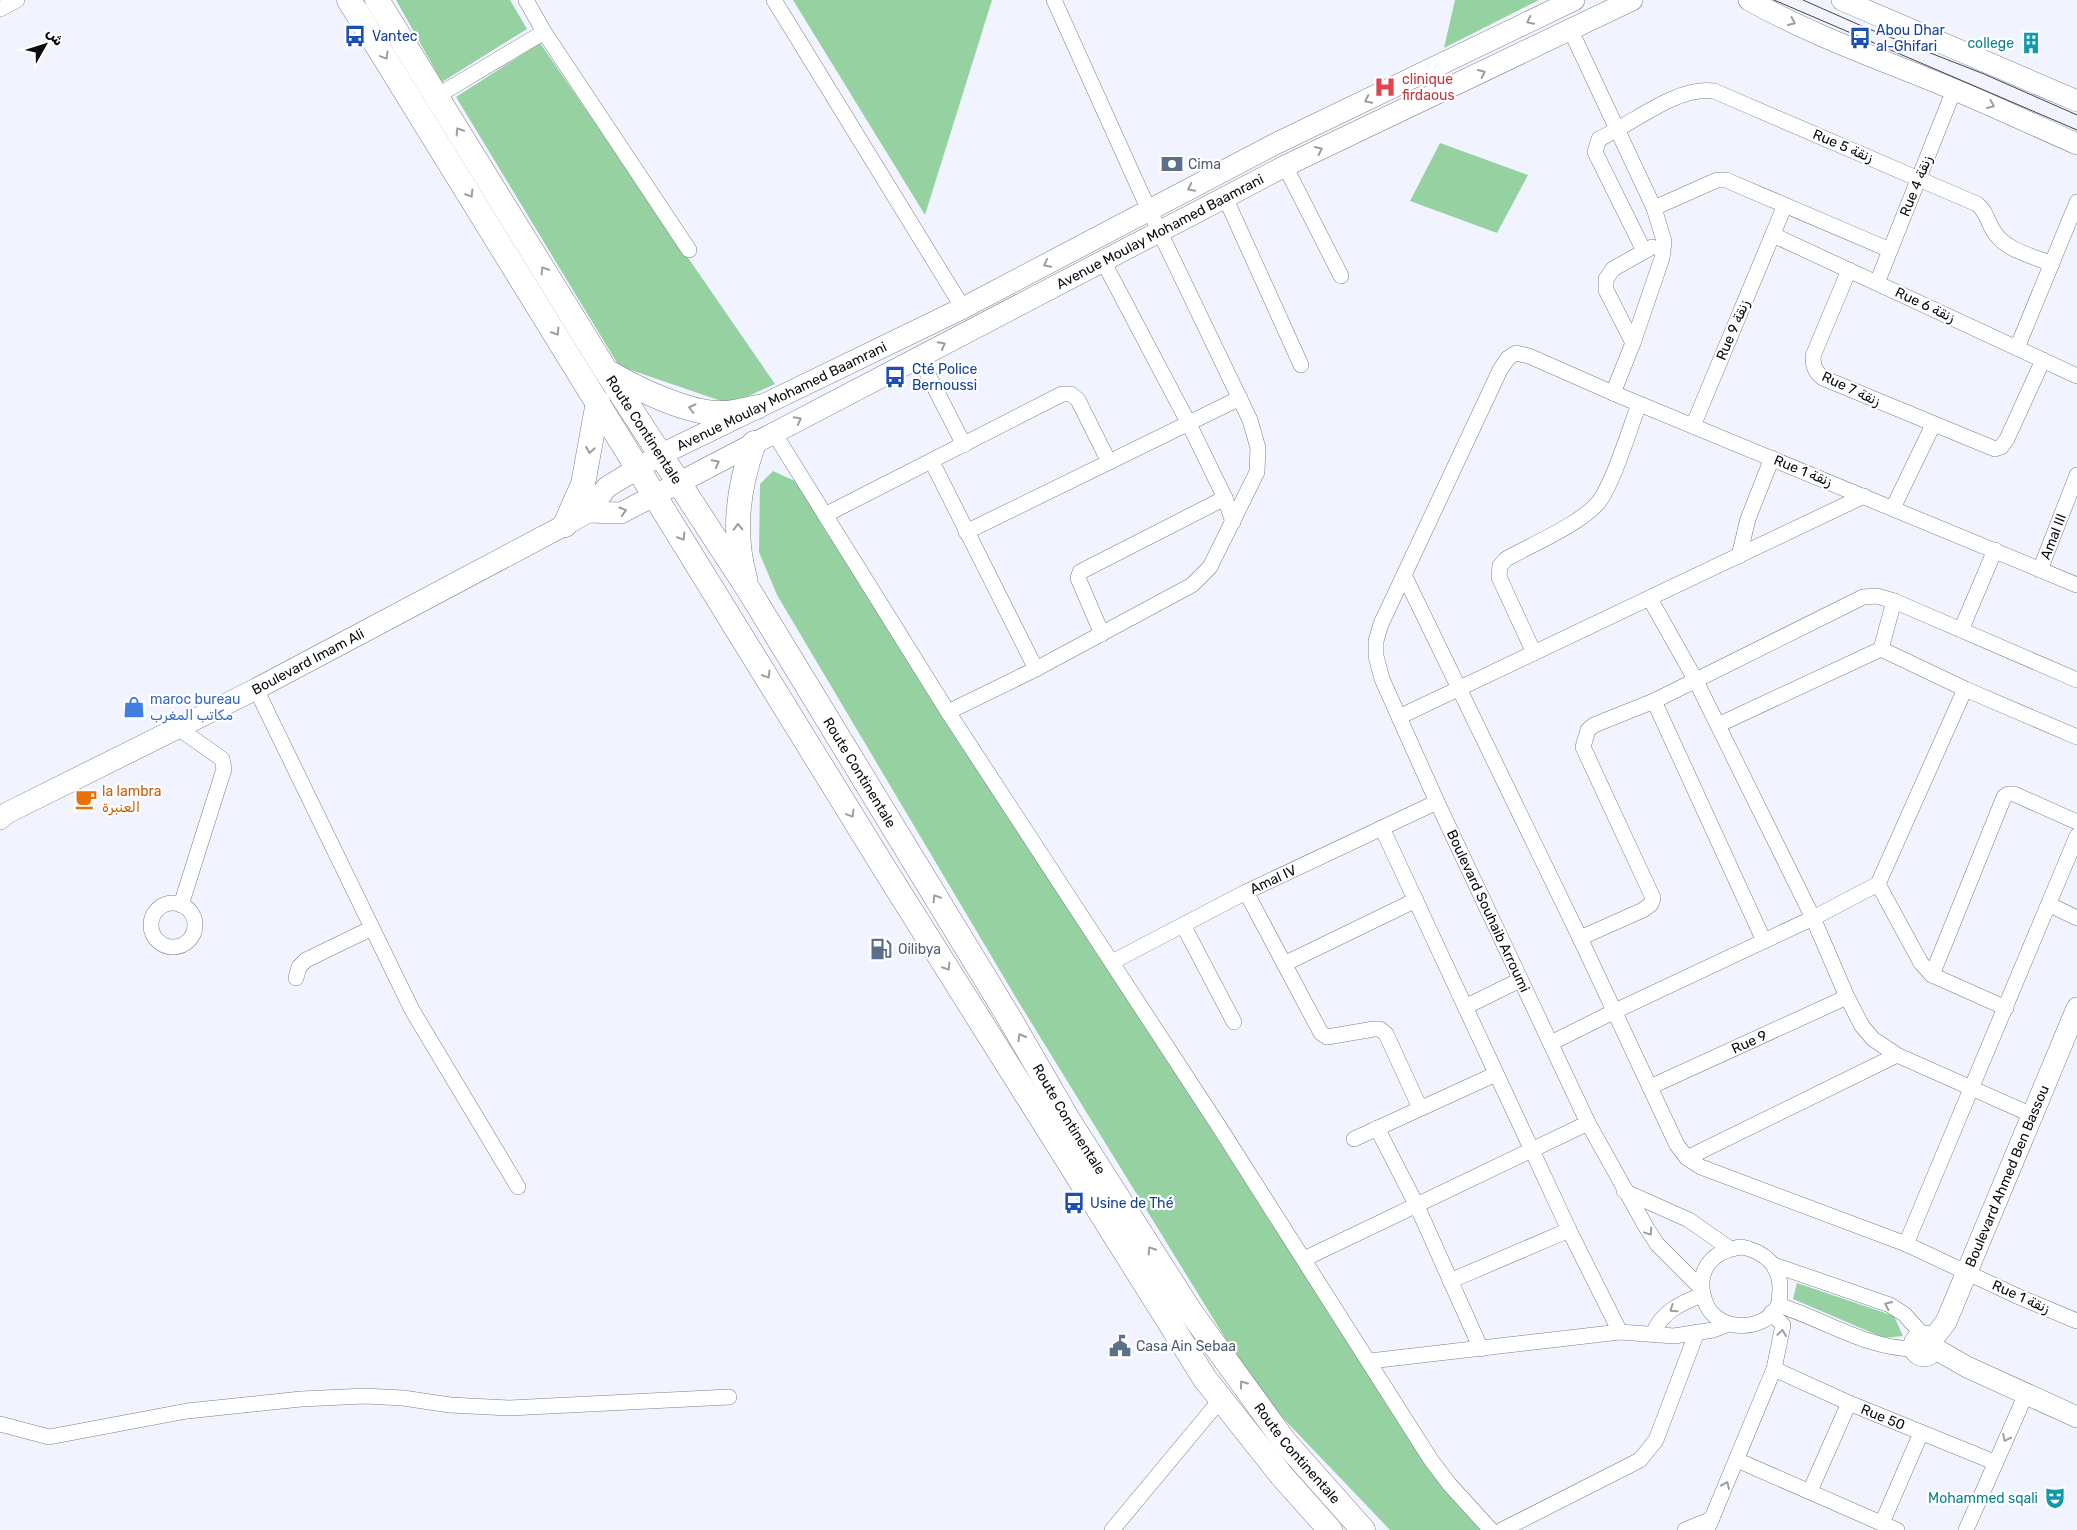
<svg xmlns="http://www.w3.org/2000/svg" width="2077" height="1530" font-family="Rubik,'Noto Sans Arabic',sans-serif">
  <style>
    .green { fill: #96d2a1 }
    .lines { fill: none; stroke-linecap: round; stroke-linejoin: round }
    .street-casing { stroke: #7d7f88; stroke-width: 16 }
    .secondary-casing { stroke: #7d7f88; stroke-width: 22 }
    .primary-casing { stroke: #7d7f88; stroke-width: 25 }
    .street { stroke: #fff; stroke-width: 15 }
    .secondary { stroke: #fff; stroke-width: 21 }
    .primary { stroke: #fff; stroke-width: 24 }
    .tram { stroke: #434449; stroke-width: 1 }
    .oneway { stroke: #9e9e9f }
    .labels { text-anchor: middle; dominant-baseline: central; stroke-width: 4.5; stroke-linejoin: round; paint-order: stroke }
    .transit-label { font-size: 14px; fill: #164399; stroke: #fff; text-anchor: start }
    .culture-label { font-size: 14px; fill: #0d838f; stroke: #fff; text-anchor: end }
    .health-label { font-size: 14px; fill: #be3a42; stroke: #fff; text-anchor: start }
    .street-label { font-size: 14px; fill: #0c0c10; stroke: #fff }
    .service-label { font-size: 14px; fill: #4e5e75; stroke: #fff; text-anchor: start }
    .shop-label { font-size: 14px; fill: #366cbe; stroke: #fff; text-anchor: start }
    .food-label { font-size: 14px; fill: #c56008; stroke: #fff; text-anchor: start }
  </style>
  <rect width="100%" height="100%" fill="#f1f4fe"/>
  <!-- green -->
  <path class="green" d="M396,0h114l17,29 -85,53z
    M793,0h199l-67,215z
    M1455,0h84l-95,48z
    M540,43l235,341 -45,20 -111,-38 -163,-269z
    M1440,143l88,32 -31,58 -87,-32z
    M773,471l24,11 26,45 542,841 120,162h-95l-131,-137 -241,-392 -241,-406 -18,-43 1,-68z
    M1797,1283l97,33 9,20 -19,2 -91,-39z"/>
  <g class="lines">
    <!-- street casing -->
    <g class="street-casing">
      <g id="street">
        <path d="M526,0l18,32 145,218"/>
        <path d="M774,0l189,308"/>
        <path d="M0,9l17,-9"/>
        <path d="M1571,31l83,177 10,33 -2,17 -29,85 -20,50"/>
        <path d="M437,96l107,-64"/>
        <path d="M1285,166l56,110"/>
        <path d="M1225,197l76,168"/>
        <path d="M1654,208l63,-28h9l164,70"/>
        <path d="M1773,235l304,141"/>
        <path d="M1644,251l-49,-99 4,-13c35,-16 77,-53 115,-48l263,113c11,8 11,23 21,33 12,14 37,20 54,27"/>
        <path d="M1103,261l86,163 36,74 8,24"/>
        <path d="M1849,270l-36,86c0,10 2,16 10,22l172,71 6,-2 6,-8 36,-79"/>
        <path d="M1877,283l77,-193"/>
        <path d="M1633,343l-27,-53v-11l7,-10 39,-22"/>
        <path d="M2017,348l60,-146"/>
        <path d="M919,357l45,88"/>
        <path d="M1693,426l92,-221"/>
        <path d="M774,433l174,279 270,413 213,335 19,25 41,45"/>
        <path d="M932,462l104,207"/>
        <path d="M1893,508l40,-83"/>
        <path d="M825,515l237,-121h9l7,6 31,62"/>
        <path d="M966,532l274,-134"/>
        <path d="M1739,556l9,-37 24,-61"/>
        <path id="s1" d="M2040,570l37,-95"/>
        <path d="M1405,577l175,361 97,207 10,13 14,9 205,77 111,52 60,25"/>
        <path d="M1650,599l45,80 118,239 34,79 15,29 11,13 24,16 135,60"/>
        <path d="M1961,630l34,-80"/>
        <path d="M1102,634l-24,-56 2,-6 145,-74"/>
        <path d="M1881,649l84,40 112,48"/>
        <path d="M1534,653l-35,-76 1,-11 6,-7c25,-14 74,-35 92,-56 15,-19 32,-75 41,-99"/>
        <path d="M256,689l156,321 106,177"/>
        <path d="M1654,701l110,240"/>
        <path d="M948,712l88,-43 156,-84 18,-18 47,-95 1,-24 -8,-28 -107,-223 -89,-197"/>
        <path d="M1399,717l465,-221"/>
        <path d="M1718,725l163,-76 13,-48"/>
        <path d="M178,728l44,31 2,10 -43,136"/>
        <path d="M1382,828l187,402 51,102"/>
        <path d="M1878,884l43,79 11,12 74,33"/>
        <path d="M1246,892l75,141 6,4 47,-8h6l6,5 34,74"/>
        <circle cx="173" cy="925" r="22"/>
        <path d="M2050,905l27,13"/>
        <path d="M1183,925l51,97"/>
        <path d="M1580,938l63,-28 8,-6 2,-6 -70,-151 5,-17 6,-5 60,-24 209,-104 14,-1 17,5 183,79"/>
        <path id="s2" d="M1112,962l134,-70 191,-90"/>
        <path d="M1284,964l132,-64"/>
        <path d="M1932,975l72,-178 4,-3h6l63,28"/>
        <path d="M296,978l3,-11 7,-7 66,-32"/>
        <path d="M1465,1007l55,-27"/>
        <path d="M1551,1043l62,-31 200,-94 65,-34 87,-195"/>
        <path id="s3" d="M1650,1087l197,-90"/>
        <path d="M1377,1128l40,78 64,143"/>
        <path d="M1354,1139l142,-65"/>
        <path d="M1687,1158l210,-103"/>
        <path d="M1624,1191l65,29 40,28"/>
        <path d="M1906,1244l171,-408"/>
        <path d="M1742,1247c23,5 39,19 38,44 -1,5 0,12 -2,15 -14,26 -58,26 -71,0 -14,-32 2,-55 35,-59z"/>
        <path d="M1304,1259l284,-136"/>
        <path d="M1774,1265l116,40 14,9 20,22"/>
        <path d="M1450,1281l119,-51"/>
        <path d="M1701,1288l-44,-44 -11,-17 -58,-104 -151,-321 -55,-123 -6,-23v-15l5,-17 119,-254 8,-12 8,-5 13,3 84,37 464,192"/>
        <path d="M1778,1305c45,14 89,44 137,44"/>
        <path d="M1653,1334c8,-22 28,-31 49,-39"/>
        <path d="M1370,1361l250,-29 54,4 39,-6 16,-6"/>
        <path id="s4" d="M1774,1369l75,34 145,59"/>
        <path d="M0,1424l49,13 138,-26 114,-12 64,-3 38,2 47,7 59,3 220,-11"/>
        <path d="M1737,1460l160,70"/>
        <path d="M1810,1491l39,-88"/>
        <path d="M1882,1523l39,-90"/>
        <path d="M1112,1530l109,-131"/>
        <path d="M1502,1530l138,-70 16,-20 41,-108"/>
        <path d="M1685,1530l27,-11"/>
        <path d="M1707,1530l67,-161 9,-44 -12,-12"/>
        <path d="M1966,1530l60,-136"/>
      </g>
    </g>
    <!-- secondary casing -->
    <g class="secondary-casing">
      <g id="secondary">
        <path d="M1749,0c66,37 137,61 206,90 41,17 81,36 122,54"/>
        <path d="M1842,0l235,101"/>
        <path id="s5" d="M588,512l33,1 664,-347 347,-166"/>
        <path id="s6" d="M0,819l7,-6 249,-124 309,-164 23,-13 19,-25 53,-32 303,-147 312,-164 299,-144"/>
        <circle cx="1924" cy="1346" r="10"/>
        <path id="s7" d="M1932,1340l14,-18 131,-314"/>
        <path d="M1934,1348l33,19 110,50"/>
      </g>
    </g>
    <!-- primary casing -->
    <g class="primary-casing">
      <g id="primary">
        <path d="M349,0l537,871 319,508 77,97 48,54"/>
        <path id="s8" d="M377,0l229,371 144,221 257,422 62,107 121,190 95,131 78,88"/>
        <path d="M610,373c27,16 81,42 113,40 11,0 23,-4 34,-6"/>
        <path d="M565,525l18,-41 15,-82"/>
        <path d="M745,578c-13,-46 -7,-91 9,-135"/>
      </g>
    </g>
    <!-- street -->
    <use href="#street" class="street"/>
    <!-- secondary -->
    <use href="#secondary" class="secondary"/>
    <!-- primary -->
    <use href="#primary" class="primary"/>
    <!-- tram -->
    <path class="tram" d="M1774,0l303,130
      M1803,0l61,27 120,47 93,41"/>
  </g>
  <!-- one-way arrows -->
  <defs><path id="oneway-chevron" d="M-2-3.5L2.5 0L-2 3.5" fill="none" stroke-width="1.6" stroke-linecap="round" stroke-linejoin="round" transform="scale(1.25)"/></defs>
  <g class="oneway">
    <use href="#oneway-chevron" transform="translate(1530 21) rotate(154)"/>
    <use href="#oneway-chevron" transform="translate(1792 22) rotate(24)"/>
    <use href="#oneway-chevron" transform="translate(385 56) rotate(59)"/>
    <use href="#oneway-chevron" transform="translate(1482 73) rotate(-25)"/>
    <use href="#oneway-chevron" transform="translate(1368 100) rotate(154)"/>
    <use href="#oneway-chevron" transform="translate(1991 105) rotate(24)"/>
    <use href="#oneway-chevron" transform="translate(459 131) rotate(-122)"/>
    <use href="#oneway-chevron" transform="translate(1319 150) rotate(-25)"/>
    <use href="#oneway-chevron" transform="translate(1191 188) rotate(153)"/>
    <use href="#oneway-chevron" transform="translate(470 194) rotate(58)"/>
    <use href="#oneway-chevron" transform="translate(1047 264) rotate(152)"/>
    <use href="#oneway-chevron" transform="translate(544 270) rotate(-122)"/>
    <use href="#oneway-chevron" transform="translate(556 332) rotate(58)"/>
    <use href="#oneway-chevron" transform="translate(942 345) rotate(-28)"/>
    <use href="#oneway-chevron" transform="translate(692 408) rotate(-166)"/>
    <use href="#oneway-chevron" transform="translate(798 420) rotate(-28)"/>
    <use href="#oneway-chevron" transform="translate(590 450) rotate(100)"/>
    <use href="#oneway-chevron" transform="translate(716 463) rotate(-28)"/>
    <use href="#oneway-chevron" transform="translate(623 511) rotate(-17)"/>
    <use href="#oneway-chevron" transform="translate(738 527) rotate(-91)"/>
    <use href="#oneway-chevron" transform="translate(682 537) rotate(58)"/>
    <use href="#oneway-chevron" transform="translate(767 675) rotate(59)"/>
    <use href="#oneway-chevron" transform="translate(851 814) rotate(59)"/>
    <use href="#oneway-chevron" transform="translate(936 898) rotate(-122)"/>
    <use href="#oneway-chevron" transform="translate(947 967) rotate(58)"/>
    <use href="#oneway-chevron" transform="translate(1021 1037) rotate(-120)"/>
    <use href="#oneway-chevron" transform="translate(1649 1232) rotate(56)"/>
    <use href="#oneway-chevron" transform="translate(1151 1250) rotate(-122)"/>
    <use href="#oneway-chevron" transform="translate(1888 1305) rotate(-155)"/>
    <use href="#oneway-chevron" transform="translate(1673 1309) rotate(146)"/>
    <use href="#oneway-chevron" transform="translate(1782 1333) rotate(-82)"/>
    <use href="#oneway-chevron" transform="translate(1243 1384) rotate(-126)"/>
    <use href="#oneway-chevron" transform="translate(2006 1438) rotate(115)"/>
    <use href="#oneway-chevron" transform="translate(1726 1485) rotate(-66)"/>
  </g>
  <!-- icons -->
  <defs>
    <g id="bus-bare" transform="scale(1.725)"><path d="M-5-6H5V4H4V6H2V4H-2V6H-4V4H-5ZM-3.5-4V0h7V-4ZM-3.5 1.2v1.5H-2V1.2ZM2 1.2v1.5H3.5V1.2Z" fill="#1a4fb4" stroke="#fff" stroke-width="2.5" paint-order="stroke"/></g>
    <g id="building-bare" transform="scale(1.725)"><path d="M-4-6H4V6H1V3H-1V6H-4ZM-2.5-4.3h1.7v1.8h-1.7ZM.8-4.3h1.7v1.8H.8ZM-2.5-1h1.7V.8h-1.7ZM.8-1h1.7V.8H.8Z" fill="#0f9aa8" stroke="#fff" stroke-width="2.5" paint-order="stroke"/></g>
    <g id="hospital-bare" transform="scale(1.725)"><path d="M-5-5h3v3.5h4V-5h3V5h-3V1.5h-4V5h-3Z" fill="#e0444e" stroke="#fff" stroke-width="2.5" paint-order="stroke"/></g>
    <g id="bank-bare" transform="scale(1.725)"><path d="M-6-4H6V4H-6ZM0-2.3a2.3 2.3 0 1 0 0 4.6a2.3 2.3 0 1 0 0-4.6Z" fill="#5c6f8a" stroke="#fff" stroke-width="2.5" paint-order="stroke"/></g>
    <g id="shop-bare" transform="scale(1.725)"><path d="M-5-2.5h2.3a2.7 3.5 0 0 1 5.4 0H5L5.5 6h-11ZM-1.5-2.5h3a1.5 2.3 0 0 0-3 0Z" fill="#3f7fe0" stroke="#fff" stroke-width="2.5" paint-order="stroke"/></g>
    <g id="cafe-bare" transform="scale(1.725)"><path d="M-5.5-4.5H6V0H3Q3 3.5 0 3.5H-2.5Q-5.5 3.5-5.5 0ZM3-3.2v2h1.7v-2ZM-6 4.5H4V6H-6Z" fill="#e8710a" stroke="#fff" stroke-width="2.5" paint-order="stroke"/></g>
    <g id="fuel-bare" transform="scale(1.725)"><path d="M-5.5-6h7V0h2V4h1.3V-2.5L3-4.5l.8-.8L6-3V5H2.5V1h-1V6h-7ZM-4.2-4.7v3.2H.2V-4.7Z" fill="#5c6f8a" stroke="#fff" stroke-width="2.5" paint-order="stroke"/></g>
    <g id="civic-bare" transform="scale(1.725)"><path d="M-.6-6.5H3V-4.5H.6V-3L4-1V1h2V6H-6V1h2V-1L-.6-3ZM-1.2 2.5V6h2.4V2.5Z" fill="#5c6f8a" stroke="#fff" stroke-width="2.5" paint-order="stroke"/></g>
    <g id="theatre-bare" transform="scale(1.725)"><path d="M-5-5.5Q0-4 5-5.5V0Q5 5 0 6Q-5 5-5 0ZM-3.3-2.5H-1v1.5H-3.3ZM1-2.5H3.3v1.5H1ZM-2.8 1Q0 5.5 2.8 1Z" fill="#0f9aa8" stroke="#fff" stroke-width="2.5" paint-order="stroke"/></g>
  </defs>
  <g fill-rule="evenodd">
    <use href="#bus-bare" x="355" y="36"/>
    <use href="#bus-bare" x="1860" y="38"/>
    <use href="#building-bare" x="2031" y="43"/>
    <use href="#hospital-bare" x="1385" y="87"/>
    <use href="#bank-bare" x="1172" y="164"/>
    <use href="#bus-bare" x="895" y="377"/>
    <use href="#shop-bare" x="134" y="707"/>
    <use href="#cafe-bare" x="86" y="799"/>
    <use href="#fuel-bare" x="881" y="949"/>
    <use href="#bus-bare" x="1074" y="1203"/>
    <use href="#civic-bare" x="1120" y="1346"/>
    <use href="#theatre-bare" x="2055" y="1498"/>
  </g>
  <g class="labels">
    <!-- transit labels -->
    <g class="transit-label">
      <text x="1876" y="30">Abou Dhar<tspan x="1876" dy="16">al-Ghifari</tspan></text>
      <text x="372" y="36">Vantec</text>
      <text x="912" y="369">Cté Police<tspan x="912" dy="16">Bernoussi</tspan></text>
      <text x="1090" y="1203">Usine de Thé</text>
    </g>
    <!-- culture labels -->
    <g class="culture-label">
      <text x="2014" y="43">college</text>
      <text x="2038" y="1498">Mohammed sqali</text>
    </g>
    <!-- health labels -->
    <g class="health-label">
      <text x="1402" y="79">clinique<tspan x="1402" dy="16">firdaous</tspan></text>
    </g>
    <!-- street labels -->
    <g class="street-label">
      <text transform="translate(1843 146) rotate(23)">Rue 5 زنقة</text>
      <text transform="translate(1916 186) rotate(-68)">Rue 4 زنقة</text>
      <text stroke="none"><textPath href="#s5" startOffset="641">Avenue Moulay Mohamed Baamrani</textPath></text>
      <text transform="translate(1925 305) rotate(25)">Rue 6 زنقة</text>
      <text transform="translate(1733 330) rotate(-67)">Rue 9 زنقة</text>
      <text transform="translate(1851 389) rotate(25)">Rue 7 زنقة</text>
      <text stroke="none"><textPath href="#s6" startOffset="892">Avenue Moulay Mohamed Baamrani</textPath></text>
      <text stroke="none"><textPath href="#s8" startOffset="506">Route Continentale</textPath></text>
      <text transform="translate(1803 471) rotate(22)">Rue 1 زنقة</text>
      <text stroke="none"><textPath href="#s1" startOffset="36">Amal III</textPath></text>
      <text stroke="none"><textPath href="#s6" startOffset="346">Boulevard Imam Ali</textPath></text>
      <text stroke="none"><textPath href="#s8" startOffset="911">Route Continentale</textPath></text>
      <text stroke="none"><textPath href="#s2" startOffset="181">Amal IV</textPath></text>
      <text transform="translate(1488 911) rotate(65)">Boulevard Souhaib Arroumi</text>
      <text stroke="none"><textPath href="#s3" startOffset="109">Rue 9</textPath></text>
      <text stroke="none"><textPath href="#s8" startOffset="1316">Route Continentale</textPath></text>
      <text stroke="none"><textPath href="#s7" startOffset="181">Boulevard Ahmed Ben Bassou</textPath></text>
      <text transform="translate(2021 1297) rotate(24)">Rue 1 زنقة</text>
      <text stroke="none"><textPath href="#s4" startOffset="119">Rue 50</textPath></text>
      <text stroke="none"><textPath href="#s8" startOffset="1721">Route Continentale</textPath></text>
    </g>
    <!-- service labels -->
    <g class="service-label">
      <text x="1188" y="164">Cima</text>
      <text x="898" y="949">Oilibya</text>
      <text x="1136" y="1346">Casa Ain Sebaa</text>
    </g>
    <!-- shop labels -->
    <g class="shop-label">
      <text x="150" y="699">maroc bureau<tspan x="150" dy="16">مكاتب المغرب</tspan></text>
    </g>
    <!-- food labels -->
    <g class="food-label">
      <text x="102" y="791">la lambra<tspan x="102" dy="16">العنبرة</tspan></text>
    </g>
  </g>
  <!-- north arrow -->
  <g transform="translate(45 45) rotate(51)" stroke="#ffffff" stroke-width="4" paint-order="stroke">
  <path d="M0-4L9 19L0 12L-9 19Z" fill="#0c0c10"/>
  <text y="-8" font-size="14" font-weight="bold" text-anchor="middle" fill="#0c0c10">ش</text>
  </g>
</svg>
